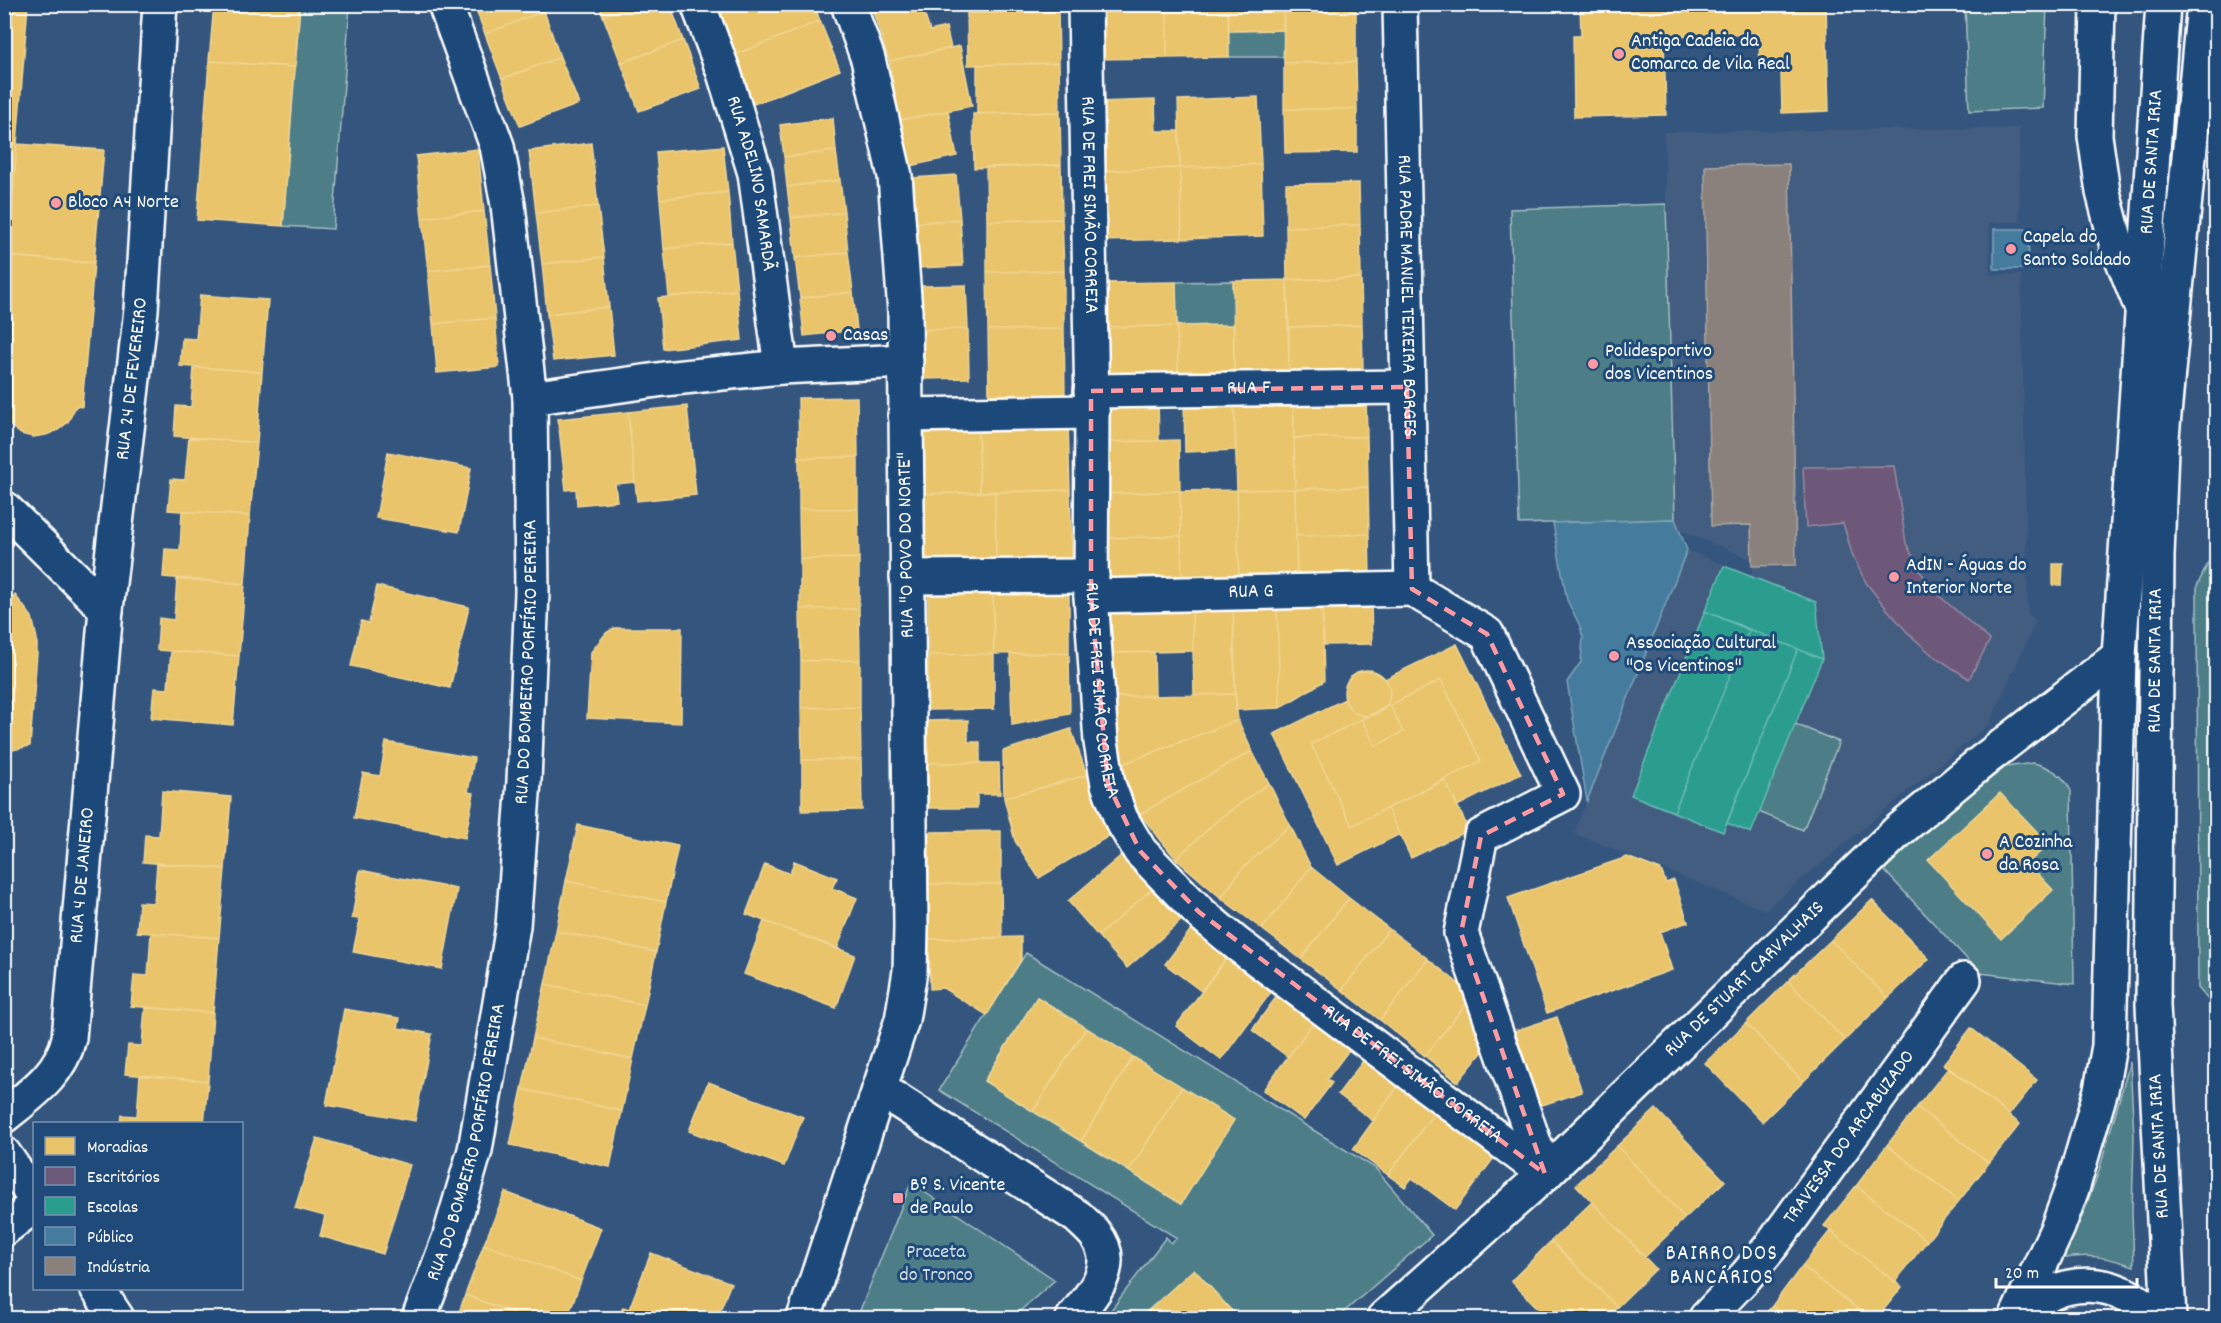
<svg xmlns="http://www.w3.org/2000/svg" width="2221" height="1323" font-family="Dekko,sans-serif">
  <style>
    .built { fill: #435d80 }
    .green { fill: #4e7d87; stroke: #a6bec3; stroke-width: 1.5; fill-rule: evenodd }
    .homes { fill: #e9c46a; stroke: #f0d697; stroke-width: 1.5 }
    .offices { fill: #6d597a; stroke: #998ba2; stroke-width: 1.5 }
    .schools { fill: #2a9d8f; stroke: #6abab1; stroke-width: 1.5 }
    .public { fill: #457b9d; stroke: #7da3ba; stroke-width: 1.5 }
    .industry { fill: #8a817c; stroke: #ada7a3; stroke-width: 1.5 }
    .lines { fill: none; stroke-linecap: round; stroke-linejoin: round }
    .street-casing { stroke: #fff; stroke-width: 38 }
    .secondary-casing { stroke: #fff; stroke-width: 38 }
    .street { stroke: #1f4a7a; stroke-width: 33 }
    .secondary { stroke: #1f4a7a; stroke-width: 33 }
    .marked { fill: none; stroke: #ff9aa2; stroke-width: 4.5; stroke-dasharray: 12 8; stroke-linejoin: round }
    .poi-dot { fill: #ff9aa2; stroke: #1f4a7a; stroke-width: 2 }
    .labels { text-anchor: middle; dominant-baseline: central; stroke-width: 6; stroke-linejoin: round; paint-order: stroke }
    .poi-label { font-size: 20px; fill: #fff; stroke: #1f4a7a; text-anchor: start }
    .street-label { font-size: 20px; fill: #fff; stroke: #1f4a7a }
    .park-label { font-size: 20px; fill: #d3dee1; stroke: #1f4a7a }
    .neighbourhood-label { font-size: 21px; letter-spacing: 1.5px; fill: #fff; stroke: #1f4a7a }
  </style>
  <rect width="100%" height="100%" fill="#34557e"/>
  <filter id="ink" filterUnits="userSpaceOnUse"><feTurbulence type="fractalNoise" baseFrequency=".0167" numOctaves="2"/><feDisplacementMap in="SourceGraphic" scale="12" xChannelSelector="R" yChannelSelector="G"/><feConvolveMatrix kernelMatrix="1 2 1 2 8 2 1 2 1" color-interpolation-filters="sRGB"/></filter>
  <g filter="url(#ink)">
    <!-- built -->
    <path class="built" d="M2019,128l1,94h-31l1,53h31l7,339 8,7 -46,102 -225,187 -191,-77 113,-283 65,26v-17l-73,-29 -4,-11 -11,-387z"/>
    <!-- green -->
    <path class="green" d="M300,5h50l-17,224 -50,-3z
      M1965,5h82l-4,103 -74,3z
      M1284,30l-1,27h-54v-26z
      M1666,204l9,315 -156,5 -9,-315z
      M1233,281l1,44 -57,1 -1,-44z
      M2216,547v462l-18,-21 -1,-402z
      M1795,724l44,18 -36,88 -44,-18z
      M2033,763c16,3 31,12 38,28l3,193 -94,-11 -97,-104 83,-72 40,-30z
      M1026,953l349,215 57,67 -95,83h-99l-44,-48 -47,41 6,7h-48l61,-81 5,6 6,-5 -238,-148zM1037,997l197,123 -53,84 -197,-123z
      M2130,1062l4,75 -2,76 2,53c-28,-9 -45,-13 -74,-7l23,-44 16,-44z
      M911,1183l144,97 -43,38h-155z"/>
    <!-- homes -->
    <path class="homes" d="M4,4h24l-11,140 -13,-1z
      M214,4h86l-5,63 -86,-6z
      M474,4h67l3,7 -59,23z
      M599,4h37l-33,12z
      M636,4h34l13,36 -62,23 -18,-47z
      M714,4h22l-19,8z
      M736,4h78l6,17 -86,34 -17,-43z
      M870,4h23l-20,8z
      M893,4h28l9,27 16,-4 5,21 -62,13 -16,-49z
      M1011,4h47v7l-47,1z
      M1093,4h74v3l-74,1z
      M1167,4h61l1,53 -62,1z
      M1228,4h55l1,26 -55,1z
      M1283,4h73v2l-73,1z
      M1580,4h246l3,107 -47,2 -1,-41h-21l-1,-38 -95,3 2,78 -92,2 -1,-81h8z
      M1356,6v56l-72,1 -1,-56z
      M1167,7v51l-74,1v-51z
      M544,11l16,46 -58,22 -17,-45z
      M1058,11l1,52 -91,2 -1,-52z
      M820,21l20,49 -86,34 -20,-49z
      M683,40l18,49 -62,22 -18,-48z
      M960,46l12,60 -72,14 -11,-59z
      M560,57l19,47 -59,22 -18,-47z
      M209,61l86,6 -12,159 -86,-6z
      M1356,62l1,47h-73v-46z
      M1059,63l1,49 -83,2v-49z
      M1258,97l3,67 -81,4 -2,-68z
      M1155,100l1,31h23l1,37 -82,3 -2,-69z
      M1284,109h73v43l-72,1z
      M948,111l9,45 -48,10 -9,-46z
      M1060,112l1,53 -87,3 -1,-54z
      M833,118l3,33 -52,6 -4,-32z
      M4,143l13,1 -9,112h-4z
      M591,143l7,63 -62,7 -7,-62z
      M17,144l87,6 -10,113 -86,-7z
      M723,146l5,46 -68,7 -4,-47z
      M478,149l6,62 -62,7 -6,-62z
      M836,151l4,29 -53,7 -3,-30z
      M1261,164l2,72 -81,3 -2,-71z
      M1061,165l1,54 -75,2 -1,-54z
      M1180,168l2,71 -82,2 -2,-70z
      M956,175l4,44 -45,4 -3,-45z
      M840,180l4,32 -53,6 -4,-31z
      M1359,183l1,42 -74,2v-43z
      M728,192l4,50 -68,7 -4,-50z
      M598,206l6,51 -62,7 -6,-51z
      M484,211l6,54 -62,6 -6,-53z
      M844,212l4,40 -53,6 -4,-40z
      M960,219l3,47 -45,2 -3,-45z
      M1062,219l2,52 -77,1v-51z
      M1360,225l1,53 -74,2 -1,-53z
      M732,242l5,48 -68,7 -5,-48z
      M848,252l5,40 -53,6 -5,-40z
      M4,256l90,7 -12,144 -6,-1 -8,16 -10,8 -12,5 -13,2 -12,-3 -17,-13z
      M604,257l5,50 -62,7 -5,-50z
      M490,265l5,53 -62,6 -5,-53z
      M1064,271v58l-76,1 -1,-58z
      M1361,278l1,47 -73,2 -2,-47z
      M1287,280l2,91 -55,1 -1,-91z
      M1176,282l1,44 -75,1 -1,-44z
      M966,285l2,44 -46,1 -1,-44z
      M737,290l5,50 -79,9 -5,-51z
      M853,292l4,38 -53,6 -4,-38z
      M200,295l68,5 -6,72 -82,-6 2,-28 14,1z
      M609,307l5,48 -61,6 -6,-47z
      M495,318l4,49 -62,6 -4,-49z
      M1234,325v47l-56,1 -1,-47z
      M1362,325l1,44 -74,2v-44z
      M1177,326l1,47 -75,1 -1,-47z
      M968,329l1,49 -45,1 -2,-49z
      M1064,329l1,66 -76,1 -1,-66z
      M194,367l68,5 -5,71 -83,-7 2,-30 15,1z
      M1366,396l1,41 -73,1 -1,-41z
      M857,397l1,60 -59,1 -1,-60z
      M1293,397l2,92 -58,1 -3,-91z
      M1234,399l2,51 -51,2 -1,-52z
      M1158,401l1,40 -54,1 -1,-40z
      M687,406l9,89 -59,6 -9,-89z
      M628,412l7,70 -20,2 2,17 -40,4 -1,-16 -10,1 -8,-71z
      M1068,422l2,68 -90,2 -2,-67z
      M978,425l2,67 -58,2 -3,-68z
      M189,437l68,6 -7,73 -82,-6 3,-31 14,1z
      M1367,437l1,50 -73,2 -1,-51z
      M1179,440l1,51 -74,3 -1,-52z
      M388,452l83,16 -12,64 -83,-14z
      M858,457v52h-59v-51z
      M1368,487l1,47 -73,2 -1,-47z
      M1295,489l2,89 -58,2 -2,-90z
      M1070,490l2,69 -76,2 -1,-69z
      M1237,490l2,90 -57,2 -2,-91z
      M1180,491l1,45 -74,2 -1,-44z
      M995,492l1,69 -73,2 -1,-69z
      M799,509h59l1,49 -59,1z
      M182,511l68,5 -5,68 -82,-7 2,-28 15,1z
      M1369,534l1,42 -73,2 -1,-42z
      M1181,536l1,46 -74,1 -1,-45z
      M859,558v51h-59v-50z
      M2053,564h10l-1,21h-9z
      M177,579l68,5 -6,72 -82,-6 2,-32 15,2z
      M377,586l92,21 -19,81 -99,-22 10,-45 8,2z
      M1069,592v61l-75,1 -1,-61z
      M993,593l1,61 -66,1v-61z
      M15,595l17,22 5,22v14l-7,93 -26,6v-147z
      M1371,603l1,41 -48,1 -2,-41z
      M1322,604l2,77 -44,27 -3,-103z
      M1277,605l3,103 -44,2 -3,-103z
      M1233,607l2,87 -41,1 -2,-87z
      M1192,608l1,43 -83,2 -1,-43z
      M800,609h59l1,51 -59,1z
      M614,628h68l-1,95 -94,-5 4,-66 15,-19z
      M1457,644l64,130 -64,32 12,24 -58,28 -11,-24 -62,31 -64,-131 71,-35 -1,-9 3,-8 4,-6 6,-4 14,-2 14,9z
      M171,651l68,5 -6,69 -82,-7 3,-30 14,1z
      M1154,652l1,44 -44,1 -1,-44z
      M1069,653l1,61 -58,11 -2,-71z
      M994,654v55l-66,1v-55z
      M860,660v47l-59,1v-47z
      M1344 693a23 23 0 1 1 46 0a23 23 0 1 1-46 0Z
      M1441,680l40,81 -129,65 -41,-82z
      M1235,694l3,26 -118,45 -9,-68z
      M1390,705l13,27 -28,14 -13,-27z
      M860,707l1,52 -59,1 -1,-52z
      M968,720v22h12v21h-52v-42z
      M1238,720l14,31 -112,63 -20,-49z
      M1071,729l16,46 -83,23 -1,-47z
      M386,742l88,16 -6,34 6,1 -9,45 -111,-20 9,-45 17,3z
      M1252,751l17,32 -49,35 -44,41 -36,-45z
      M861,759l1,51 -60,1v-51z
      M928,763h71l1,31h-23v14h-48z
      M1087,775l22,61 -70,42 -24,-37 -11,-43z
      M1445,780l24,50 -58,28 -24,-50z
      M1269,783l21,42 -49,45 -20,28 -45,-39 44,-41z
      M162,791l69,6 -6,72 -82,-7 2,-27 14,1z
      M2000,793l49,51 -21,19 25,27 -52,49 -73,-79z
      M578,825l100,21 -12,56 -100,-21z
      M1290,825l21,42 -49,62 -41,-31 20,-28z
      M1001,831v53h-72v-52z
      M1124,853l30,34 -56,49 -30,-35z
      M1627,857l34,13 5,13 8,-3 14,42 -28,10 12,38 -125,43 -39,-115z
      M794,861l43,17 -5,10 25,10 -20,51 -91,-35 19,-50 25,10z
      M157,863l68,6 -6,69 -82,-6 2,-30 15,1z
      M1311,867l38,31 -48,61 -39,-30z
      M360,870l97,19 -15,80 -89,-17 7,-33 -8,-1z
      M566,881l100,21 -10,50 -100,-21z
      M929,884h72l1,54 -73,1z
      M1154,887l28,33 -55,48 -29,-32z
      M1349,898l40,31 -47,61 -41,-31z
      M1872,900l57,59 -41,39 -57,-58z
      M764,921l91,34 -19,53 -92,-34z
      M1192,928l37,27 -28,36 -36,-27z
      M1389,929l39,30 -48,61 -38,-30z
      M556,931l100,21 -11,53 -100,-21z
      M151,933l68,5 -6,75 -82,-7 3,-31 14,1z
      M1021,937v23l-34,55 -44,-27 -13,1 -1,-50z
      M1831,940l57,58 -43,42 -57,-59z
      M1229,955l45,33 -53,72 -45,-34z
      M1428,959l45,36 -48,61 -45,-36z
      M1788,981l57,59 -42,42 -57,-59z
      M545,984l100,21 -12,54 -100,-21z
      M1280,992l36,27 -28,38 -36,-27z
      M1473,995l16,49 -31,38 -33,-26z
      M1037,997l49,31 -53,83 -49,-30z
      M145,1007l68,6 -5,68 -83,-7 3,-29 14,1z
      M344,1009l56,9 -2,10 34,6 -17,87 -89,-16z
      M1557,1017l25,75 -55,18 -25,-75z
      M1316,1019l36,27 -25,33 5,4 -28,37 -41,-30z
      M1746,1023l57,59 -41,40 -57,-59z
      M1086,1028l47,29 -52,84 -48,-30z
      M1971,1028l66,52 -28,35 -66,-51z
      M533,1038l100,21 -11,52 -100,-22z
      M1133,1057l49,30 -53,84 -48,-30z
      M1366,1057l35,25 -28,39 -35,-27z
      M1949,1067l71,57 -31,39 -72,-56z
      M140,1075l68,6 -4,43h-83l1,-9 15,1z
      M708,1082l95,35 -19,49 -95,-35z
      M1401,1082l36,27 -49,66 -35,-26z
      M1182,1087l52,33 -53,84 -52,-33z
      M522,1089l100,22 -12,56 -100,-22z
      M1917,1107l72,56 -30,38 -72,-56z
      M1437,1109l60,45 -42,56 -43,-32 -7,9 -17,-12z
      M1656,1109l69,72 -40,37 -68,-72z
      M317,1138l93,27 -27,89 -63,-18 5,-20 -30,-8z
      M1887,1145l72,56 -32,40 -71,-55z
      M1617,1146l68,72 -40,39 -69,-72z
      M1856,1186l71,55 -32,41 -71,-56z
      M505,1192l96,36 -20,53 -97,-37z
      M1592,1202l64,67 -39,38 -66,-66z
      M1830,1231l72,56 -25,31h-8l-67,-52z
      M1551,1241l66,66 -12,11h-57l-37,-37z
      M484,1244l97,37 -14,37h-40l-62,-23z
      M651,1253l80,30 -14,35h-62l-26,-9z
      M1802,1266l67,52h-81l-16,-12z
      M1194,1269l44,49h-85l-6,-6z
      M465,1295l62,23h-70z
      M1772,1306l16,12h-26z
      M623,1307l6,2 26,9h-36z"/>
    <!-- offices -->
    <path class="offices" d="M1894,466l12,77 14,28 16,22 54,47 -21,39 -38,-25 -23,-21 -21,-24 -20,-25 -14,-27 -10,-34 -37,4 -3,-60z"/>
    <!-- schools -->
    <path class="schools" d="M1724,566l92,36 6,57 -117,-48z
      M1705,611l93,38 -75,183 -92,-37z
      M1705,611l44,19 -75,182 -43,-17z
      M1798,649l24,10 -71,174 -24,-10z"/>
    <!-- public -->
    <path class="public" d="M1994,229h34l1,40h-35z
      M1675,519l12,31 -100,251 -20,-119 14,-20 2,-24 -3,-12 -13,-26 -14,-77z"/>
    <!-- industry -->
    <path class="industry" d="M1789,164l7,401 -44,1 -1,-41 -40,1 -6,-360z"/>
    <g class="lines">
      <!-- street casing -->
      <g class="street-casing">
        <g id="street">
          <path id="s1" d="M698,4l26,69 31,100 26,194"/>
          <path id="s2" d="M1085,4l7,408 -1,184 10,146 7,42 13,35 19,32 59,61 38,32 308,230"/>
          <path id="s3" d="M1400,4l12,585"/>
          <path d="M2098,4l-3,132 8,56 14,54 24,60"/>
          <path id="s4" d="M1091,391l316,-4"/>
          <path d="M530,398l134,-19 117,-12 125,-6"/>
          <path d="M905,415l187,-3"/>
          <path d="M4,508l102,101"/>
          <path d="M907,577l185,-1"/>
          <path d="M1412,589l75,45 76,160 -82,42 -20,97 84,241"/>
          <path id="s5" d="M1091,596l321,-7"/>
          <path d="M880,1089l198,128c6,6 12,11 17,17 25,31 -2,60 -22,84"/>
          <path id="s6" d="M4,1116c27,-22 57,-42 65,-78l37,-429 35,-299 19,-306"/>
          <path d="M4,1229l30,-23"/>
          <path id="s7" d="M419,1318l30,-79 26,-89 38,-224 11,-145 8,-189 -2,-194 -22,-193 -11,-59 -52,-142"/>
          <path d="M804,1318l98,-298 8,-49 1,-44 -6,-615 -10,-136 -27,-117 -20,-55"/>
          <path id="s8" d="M1384,1318l161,-144 352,-342 87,-72 135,-104"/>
          <path id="s9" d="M1706,1318l40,-42 26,-31 192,-265"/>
        </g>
      </g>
      <!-- secondary casing -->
      <g class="secondary-casing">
        <g id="secondary">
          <path d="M4,1154l30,43"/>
          <path d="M97,1288l20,30"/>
          <path d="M2019,1317c40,-43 98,-42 137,1"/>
          <path id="s10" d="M2016,1318l42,-91 15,-41 28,-96 8,-44 10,-390 44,-652"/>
          <path id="s11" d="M2169,1318l-16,-313 4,-449 4,-108 7,-77 36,-367"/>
        </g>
      </g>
      <!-- street -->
      <use href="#street" class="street"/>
      <!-- secondary -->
      <use href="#secondary" class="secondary"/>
    </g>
  </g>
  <!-- marked area -->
  <path class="marked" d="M1407,387l5,202 75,45 76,160 -82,42 -20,97 84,241 -346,-262 -59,-61 -32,-67 -17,-188v-205z"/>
  <!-- markers -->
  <g class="poi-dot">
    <circle cx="1619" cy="54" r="6"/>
    <circle cx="56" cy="203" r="6"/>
    <circle cx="2011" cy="249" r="6"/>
    <circle cx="831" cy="336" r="6"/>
    <circle cx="1593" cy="364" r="6"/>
    <circle cx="1894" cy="577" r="6"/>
    <circle cx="1614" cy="656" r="6"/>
    <circle cx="1987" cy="854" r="6"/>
    <rect x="892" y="1192" width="12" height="12" rx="3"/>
  </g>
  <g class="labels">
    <!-- poi labels -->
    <g class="poi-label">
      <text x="1631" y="42">Antiga Cadeia da<tspan x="1631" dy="23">Comarca de Vila Real</tspan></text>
      <text x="68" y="203">Bloco A4 Norte</text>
      <text x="2023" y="238">Capela do<tspan x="2023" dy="23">Santo Soldado</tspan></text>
      <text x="843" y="336">Casas</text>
      <text x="1605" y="352">Polidesportivo<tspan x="1605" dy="23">dos Vicentinos</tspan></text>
      <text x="1906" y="566">AdIN - Águas do<tspan x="1906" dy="23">Interior Norte</tspan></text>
      <text x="1626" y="644">Associação Cultural<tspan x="1626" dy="23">"Os Vicentinos"</tspan></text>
      <text x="1999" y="843">A Cozinha<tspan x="1999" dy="23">da Rosa</tspan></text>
      <text x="910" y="1186">Bº S. Vicente<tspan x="910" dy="23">de Paulo</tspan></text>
    </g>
    <!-- street labels -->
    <g class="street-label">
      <text stroke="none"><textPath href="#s10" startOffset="1174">RUA DE SANTA IRIA</textPath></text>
      <text stroke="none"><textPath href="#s1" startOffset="188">RUA ADELINO SAMARDÃ</textPath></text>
      <text stroke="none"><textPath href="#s2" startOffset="201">RUA DE FREI SIMÃO CORREIA</textPath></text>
      <text stroke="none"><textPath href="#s3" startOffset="292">RUA PADRE MANUEL TEIXEIRA BORGES</textPath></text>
      <text stroke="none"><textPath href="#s6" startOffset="766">RUA 24 DE FEVEREIRO</textPath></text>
      <text stroke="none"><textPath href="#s4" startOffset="158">RUA F</textPath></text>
      <text transform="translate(907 545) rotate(-91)">RUA "O POVO DO NORTE"</text>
      <text stroke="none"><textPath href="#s5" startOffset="160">RUA G</textPath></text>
      <text stroke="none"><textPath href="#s11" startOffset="658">RUA DE SANTA IRIA</textPath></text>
      <text stroke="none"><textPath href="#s7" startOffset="669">RUA DO BOMBEIRO PORFÍRIO PEREIRA</textPath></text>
      <text stroke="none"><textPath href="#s2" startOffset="687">RUA DE FREI SIMÃO CORREIA</textPath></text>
      <text stroke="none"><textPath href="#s6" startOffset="267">RUA 4 DE JANEIRO</textPath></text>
      <text stroke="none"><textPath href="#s8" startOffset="495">RUA DE STUART CARVALHAIS</textPath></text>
      <text stroke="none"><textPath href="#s2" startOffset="1209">RUA DE FREI SIMÃO CORREIA</textPath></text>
      <text stroke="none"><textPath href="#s9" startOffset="231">TRAVESSA DO ARCABUZADO</textPath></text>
      <text stroke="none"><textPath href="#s7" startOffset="183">RUA DO BOMBEIRO PORFÍRIO PEREIRA</textPath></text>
      <text transform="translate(2160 1146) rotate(-93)">RUA DE SANTA IRIA</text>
    </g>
    <!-- park labels -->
    <g class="park-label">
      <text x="936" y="1253">Praceta<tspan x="936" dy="23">do Tronco</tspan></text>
    </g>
    <!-- neighbourhood labels -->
    <g class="neighbourhood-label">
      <text x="1722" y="1255">BAIRRO DOS<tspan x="1722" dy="24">BANCÁRIOS</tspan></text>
    </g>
  </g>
  <!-- margin -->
  <rect width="2221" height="1323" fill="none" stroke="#1f4a7a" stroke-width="24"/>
  <rect x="12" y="12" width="2197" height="1299" fill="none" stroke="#fff" stroke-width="2" filter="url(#ink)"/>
  <!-- legend -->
  <rect x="33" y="1122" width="210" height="168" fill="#1f4a7a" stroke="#7992af" stroke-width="1.5"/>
  <rect x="45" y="1137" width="30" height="18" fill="#e9c46a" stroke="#7992af" stroke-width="1.5"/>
  <text x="87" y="1152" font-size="18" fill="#ffffff">Moradias</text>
  <rect x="45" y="1167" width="30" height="18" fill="#6d597a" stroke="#7992af" stroke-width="1.5"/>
  <text x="87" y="1182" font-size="18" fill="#ffffff">Escritórios</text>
  <rect x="45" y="1197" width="30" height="18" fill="#2a9d8f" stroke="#7992af" stroke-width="1.5"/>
  <text x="87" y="1212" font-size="18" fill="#ffffff">Escolas</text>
  <rect x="45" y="1227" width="30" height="18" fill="#457b9d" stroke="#7992af" stroke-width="1.5"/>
  <text x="87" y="1242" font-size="18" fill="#ffffff">Público</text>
  <rect x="45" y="1257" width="30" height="18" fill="#8a817c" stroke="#7992af" stroke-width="1.5"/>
  <text x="87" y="1272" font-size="18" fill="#ffffff">Indústria</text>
  <!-- scale -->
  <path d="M1996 1278v9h141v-9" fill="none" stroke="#ffffff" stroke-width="3"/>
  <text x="2005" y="1278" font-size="18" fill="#ffffff" stroke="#1f4a7a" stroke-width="4.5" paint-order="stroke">20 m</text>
</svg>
